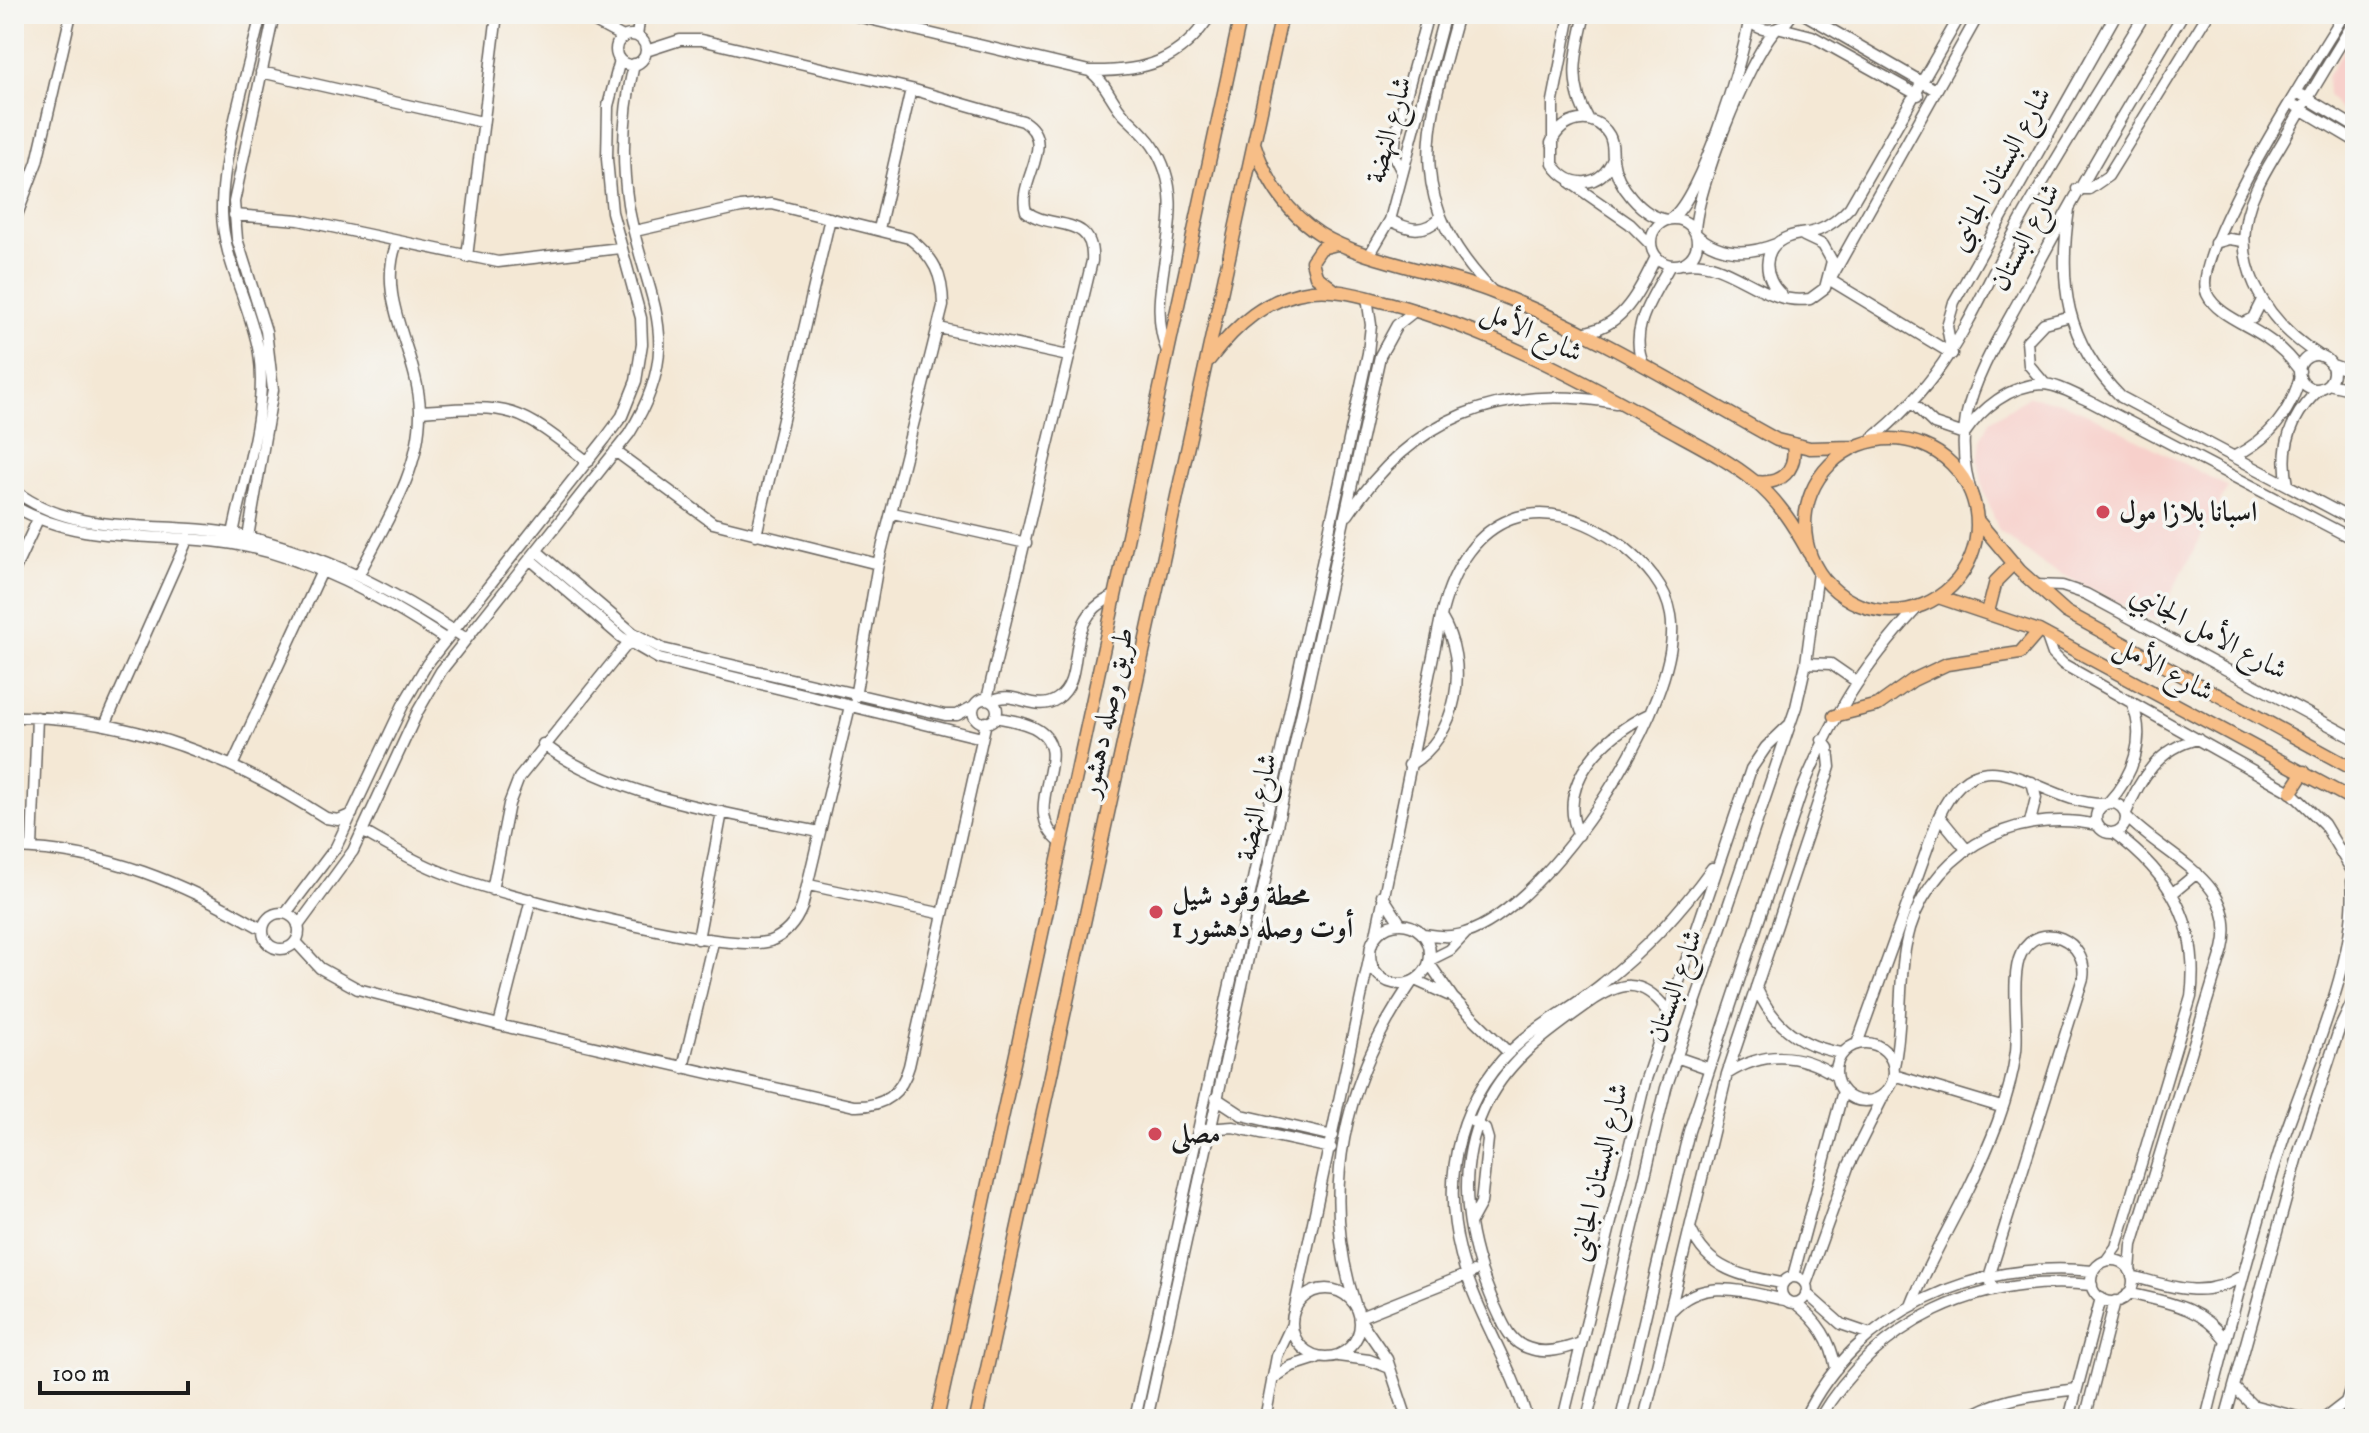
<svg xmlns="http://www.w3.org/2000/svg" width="2369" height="1433" font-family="'IM FELL DW Pica',Amiri,serif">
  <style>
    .built { fill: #f7d0cb }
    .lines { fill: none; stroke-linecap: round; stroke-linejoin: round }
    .minor-casing { stroke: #68635d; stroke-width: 13 }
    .major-casing { stroke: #68635d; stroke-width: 15 }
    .minor { stroke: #fff; stroke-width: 10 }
    .major { stroke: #f7be87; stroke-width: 12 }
    .poi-dot { fill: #d1495b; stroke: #f6f6f2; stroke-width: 3 }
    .labels { text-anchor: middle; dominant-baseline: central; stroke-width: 7; stroke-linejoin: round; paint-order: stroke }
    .street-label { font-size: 28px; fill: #1c1c1c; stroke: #f6f6f2 }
    .poi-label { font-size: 28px; font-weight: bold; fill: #1c1c1c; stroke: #f6f6f2; text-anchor: start }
  </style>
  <rect width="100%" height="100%" fill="#f6f6f2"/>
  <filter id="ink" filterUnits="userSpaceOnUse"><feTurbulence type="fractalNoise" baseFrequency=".0125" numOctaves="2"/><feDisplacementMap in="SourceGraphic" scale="16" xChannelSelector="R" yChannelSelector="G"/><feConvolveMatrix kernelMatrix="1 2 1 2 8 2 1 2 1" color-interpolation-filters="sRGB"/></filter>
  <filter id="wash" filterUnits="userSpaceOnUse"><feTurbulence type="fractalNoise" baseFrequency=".006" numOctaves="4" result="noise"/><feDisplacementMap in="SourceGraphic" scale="32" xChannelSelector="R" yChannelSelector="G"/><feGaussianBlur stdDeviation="1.8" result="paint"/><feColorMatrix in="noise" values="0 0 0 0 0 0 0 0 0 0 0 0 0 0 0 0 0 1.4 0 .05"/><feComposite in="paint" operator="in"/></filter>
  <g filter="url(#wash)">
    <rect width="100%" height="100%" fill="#f4e8d5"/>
    <!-- built -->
    <path class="built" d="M2355,30v90l-16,-10 -11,-15 -1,-18z
      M2029,396l31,6 37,16 131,69 -72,134 -109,-54 -48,-36 -15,-39 -6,-32 4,-23 8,-16z"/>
  </g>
  <g filter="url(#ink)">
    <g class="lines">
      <!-- minor casing -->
      <g class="minor-casing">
        <path id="minor" d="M580,14l43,23
          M848,14l241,57c54,1 91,-8 122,-57
          M1458,14c-31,114 -57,182 34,277
          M1570,14l-17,87v63c17,26 48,24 60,-5
          M1585,14c-9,38 -18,70 4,106
          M1746,14c10,21 35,21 46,0
          M1804,14l130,75
          M1781,28l31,8 106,59
          M616 50a15 15 0 1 1 30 0a15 15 0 1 1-30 0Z
          M637,36l3,-22
          M646,51l34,-11h21l210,49 112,32c36,22 -7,60 3,90 23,20 69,2 66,50l-105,438
          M261,72l221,50
          M1091,72c16,12 20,29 33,43 10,10 21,19 29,31 45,67 -14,140 15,208
          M2302,95l53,32
          M2296,106l59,35
          M1551,143c10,-25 43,-33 58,-8 5,9 3,15 4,24 3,25 29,58 55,61
          M1402,172l-8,-16 2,-23 32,-119
          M1571,183l59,41 21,21
          M2077,189h12l19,-13 100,-162
          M2069,209c-11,75 -4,132 52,188l234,124
          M234,215l65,5 199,42 122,-14
          M1651 242a23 23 0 1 1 46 0a23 23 0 1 1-46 0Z
          M1670,219c30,-18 73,-160 79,-198
          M1390,220c19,10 33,14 50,-2
          M14,223l23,-61 34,-148
          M879,229l32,-140
          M635,231l106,-24 31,-3 137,34c25,19 34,37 34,68l-65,258 -23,133
          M1695,232c1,-42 52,-170 80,-202
          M1696,234c23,21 52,21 80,10
          M2215,243l14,-4 14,2
          M1370,254l20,-34 55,-206
          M467,257l30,-243
          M1684,264c45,-7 79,43 126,35l15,-11 7,-27 -9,-16 -19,-9
          M1782,295c-19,-16 -22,-48 6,-58 10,-4 21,-3 31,-7 13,-5 22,-13 31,-23l111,-193
          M2243,323l10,-5 8,-16
          M939,328l129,28
          M1580,333c44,-5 58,-41 76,-76
          M1952,354l-122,-74 149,-266
          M1952,354l-5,-28 7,-24 162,-288
          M2299 372a17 17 0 1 1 34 0a17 17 0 1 1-34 0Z
          M2320,356c-57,-36 -96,-99 -64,-166 8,-19 20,-36 30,-54 22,-39 46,-78 69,-116
          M2330,364l25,9
          M1644,366c-17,-37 9,-69 26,-101
          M2300,371c-10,-14 -21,-25 -35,-34 -18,-13 -48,-22 -58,-43 -19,-38 112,-238 137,-280
          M2045,384l-16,-19 -2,-24 17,-18 27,-7
          M2328,384l27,6
          M1912,403l22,21 30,10c17,-25 46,-49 78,-50 15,0 33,11 47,17l266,139
          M420,411c93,-6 94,-7 168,51
          M1868,442c88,-69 105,-137 157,-229 38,-67 80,-133 120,-199
          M615,451l98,72 165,41
          M2235,456c34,-17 56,-42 65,-80
          M2288,485c-8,-38 3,-71 33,-97
          M14,490c64,50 149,29 224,45 83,17 158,57 227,103
          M1974,501c-10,-28 -13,-55 -8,-84 9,-42 36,-85 56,-122 50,-96 105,-188 161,-281
          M14,506c69,41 145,25 220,38 77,14 147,53 211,95
          M893,513l133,30
          M1348,515c66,-99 151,-132 268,-112
          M233,534c11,-57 35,-123 26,-181 -8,-48 -36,-92 -37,-141 -1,-56 26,-141 39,-198
          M756,535l74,-317
          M248,537l25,-147 -7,-59 -29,-92 -3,-37 40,-188
          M538,552l95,81 30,16 282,66h12l17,-9
          M531,560l90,77 38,22 323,79
          M14,571l24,-52
          M358,576c27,-53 63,-105 62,-166 -2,-59 -45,-110 -23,-168
          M2035,585l27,1 24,8 269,145
          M2046,634l7,20 10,10 228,128 33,32 28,47
          M1806,663l25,1 26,18
          M973 711a12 12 0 1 1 24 0a12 12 0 1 1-24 0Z
          M992,701c21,-13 43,13 65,-2 33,-22 1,-79 57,-103
          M14,717c113,-2 219,41 312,101l12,2 14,-6
          M995,717c14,3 31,5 43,13 39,25 -22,78 23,113
          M105,725l83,-187
          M543,744c69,53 192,71 276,88
          M1409,765c50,-28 61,-102 32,-148
          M232,766l90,-195
          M2096 818a15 15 0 1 1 30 0a15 15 0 1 1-30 0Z
          M2108,803c25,-27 39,-65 24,-99
          M2126,813c14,-35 33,-65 72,-74
          M1939,816l27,33
          M2127,817c39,41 113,64 96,132l-91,296 -2,26
          M2030,822l6,-24 -4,-16
          M362,831c28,16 57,33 87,44 48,19 281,80 321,66 16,-6 26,-19 32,-34l48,-201
          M1579,835c-25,-51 27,-101 70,-121
          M14,848c93,2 169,35 248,81
          M32,848l5,-131
          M809,885l134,29
          M492,890l17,-86 10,-26 109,-135
          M2174,892l23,-19
          M1382,895l18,28
          M263 931a18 18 0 1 1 36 0a18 18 0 1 1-36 0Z
          M286,913l50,-66 67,-142 24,-41 178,-225 17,-23 14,-35 6,-37 -1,-26 -29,-106 -5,-53 1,-53 12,-46
          M1370 954a30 30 0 1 1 60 0a30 30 0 1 1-60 0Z
          M298,926l55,-75 65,-140 23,-40 188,-237c60,-96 15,-136 -1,-230 -7,-47 -5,-93 6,-140
          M1376,935l66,-323c25,-98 99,-128 182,-65 22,18 42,39 47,68 15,85 -123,293 -206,318 -13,5 -28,3 -42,1
          M698,939l24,-127
          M296,942l24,26 38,21 141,36 355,81c29,1 47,-11 55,-40l77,-344
          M1430,960l20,-10 15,-16
          M1429,963l24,35 56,55
          M1415,980l33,15
          M1756,987c17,39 45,60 87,66
          M499,1025l32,-126
          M1836 1072a29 29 0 1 1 58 0a29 29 0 1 1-58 0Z
          M1857,1044l82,-228c43,-92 100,-11 165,-12
          M1676,1057l32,11
          M1894,1066c9,-42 4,-82 12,-122 18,-89 105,-138 191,-119
          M683,1068l30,-126
          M1727,1074c36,-23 73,-22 109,2
          M1894,1075l107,32
          M1216,1098l26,17 91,21
          M1206,1129l27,-2 98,21
          M1470,1223l11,-20 7,-64 -3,-10 -13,-8
          M1691,1230c18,41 51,46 91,53
          M2091 1281a21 21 0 1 1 42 0a21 21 0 1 1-42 0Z
          M2106,1261l10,-14 75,-250c9,-72 -20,-122 -77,-164
          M1793,1276l50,-185
          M2132,1276c40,11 73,24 110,0
          M1781 1290a13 13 0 1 1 26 0a13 13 0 1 1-26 0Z
          M1806,1284l42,-117 36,-72
          M1292 1323a34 34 0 1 1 68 0a34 34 0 1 1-68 0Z
          M1806,1293l35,31 29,10
          M2128,1293c37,9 73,13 97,46
          M1795,1303c23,18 36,37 41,66
          M1911,1306c16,-41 38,-77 57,-116 21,-43 42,-91 48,-139 3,-26 -6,-75 5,-97 19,-37 68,-13 62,24l-93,296 2,15
          M1356,1307c-38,-115 -12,-228 56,-325
          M1672,1310c32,-34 73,-18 113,-10
          M1294,1311l76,-356
          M1360,1317l113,-45
          M1360,1320l27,39 20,60
          M1581,1343c-16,6 -36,12 -53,5 -19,-6 -25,-25 -33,-42 -27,-62 -41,-131 -12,-195 22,-50 64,-78 106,-108 31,-21 52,-27 78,7
          M1338,1356l31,4 21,8
          M1272,1379l20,-13 25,-8
          M2234,1387l18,18 53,14
          M1135,1419l233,-1066 3,-28 -4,-28
          M1147,1419l233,-1063 17,-31 19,-15
          M1265,1419l12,-63 15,-32
          M1527,1419c-16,-57 -52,-107 -66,-164 -21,-80 -2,-162 63,-216 25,-20 54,-35 79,-56 42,-33 78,-72 109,-115
          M1563,1419l82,-337 106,-313 15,-22 23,-22
          M1587,1419l79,-331 130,-381 10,-44 12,-91
          M1621,1419l68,-288 112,-338c30,-75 61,-125 116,-185
          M1644,1419l83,-345 103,-307 -2,-19 -6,-8
          M1804,1419c53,-110 173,-160 289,-148
          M1819,1419c59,-99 159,-145 273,-134
          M1965,1419c34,-22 72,-24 111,-30
          M2069,1419l32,-121
          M2085,1419l30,-118
          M2206,1419c23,-93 47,-184 76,-276 25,-76 77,-184 70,-262
          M2225,1419l75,-270 39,-119 16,-34
          M2324,1419l22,-17 9,-28"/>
      </g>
      <!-- major casing -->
      <g class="major-casing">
        <path id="major" d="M1254,143c12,38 33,70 66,91 42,27 122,38 172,58 99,38 192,97 285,148l33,8 44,-1
          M1334,290l-18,-14 -4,-15 9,-13 16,-4
          M1209,360c27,-35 57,-63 103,-69 26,-3 52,6 77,12 97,26 185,73 271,121 32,18 66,34 94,57 24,19 40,45 55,72
          M1805 525a86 86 0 1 1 172 0a86 86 0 1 1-172 0Z
          M1756,482c25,3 41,-12 37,-37
          M1978,521l42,50 46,41 289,158
          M1941,598l98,33 316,170
          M1988,612l8,-31 18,-18
          M1834,716l44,-11 35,-25 34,-16 73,-11 19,-22
          M2291,792l13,-20
          M937,1419l304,-1405
          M976,1419l306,-1405"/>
      </g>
      <!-- minor -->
      <use href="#minor" class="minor"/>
      <!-- major -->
      <use href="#major" class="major"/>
    </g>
  </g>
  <!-- markers -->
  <g class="poi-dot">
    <circle cx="2103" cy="512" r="8"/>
    <circle cx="1156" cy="912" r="8"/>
    <circle cx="1155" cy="1134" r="8"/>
  </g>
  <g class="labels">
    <!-- street labels -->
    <g class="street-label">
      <text transform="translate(1389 130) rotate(-75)">شارع النهضة</text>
      <text transform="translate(2000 169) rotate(-61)">شارع البستان الجانبى</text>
      <text transform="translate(2025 237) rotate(-62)">شارع البستان</text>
      <text transform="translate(1532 332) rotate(25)">شارع الأمل</text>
      <text transform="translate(2209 632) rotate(28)">شارع الأمل الجانبي</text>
      <text transform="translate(2164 669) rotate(28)">شارع الأمل</text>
      <text transform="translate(1107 712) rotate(-78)">طريق وصله دهشور</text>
      <text transform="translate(1257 807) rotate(-78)">شارع النهضة</text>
      <text transform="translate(1675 986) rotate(-71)">شارع البستان</text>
      <text transform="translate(1599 1172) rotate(-77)">شارع البستان الجانبى</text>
    </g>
    <!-- poi labels -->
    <g class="poi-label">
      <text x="2119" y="512">اسبانا بلازا مول</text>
      <text x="1172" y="896">محطة وقود شيل<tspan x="1172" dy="32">أوت وصله دهشور 1</tspan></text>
      <text x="1171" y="1134">مصلى</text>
    </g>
  </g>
  <!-- margin -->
  <rect width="2369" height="1433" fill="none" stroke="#f6f6f2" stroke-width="48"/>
  <!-- scale -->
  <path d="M40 1381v12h148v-12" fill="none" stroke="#1c1c1c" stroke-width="4"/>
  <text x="52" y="1381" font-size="24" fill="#1c1c1c" stroke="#f6f6f2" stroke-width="6" paint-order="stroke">100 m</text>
</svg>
